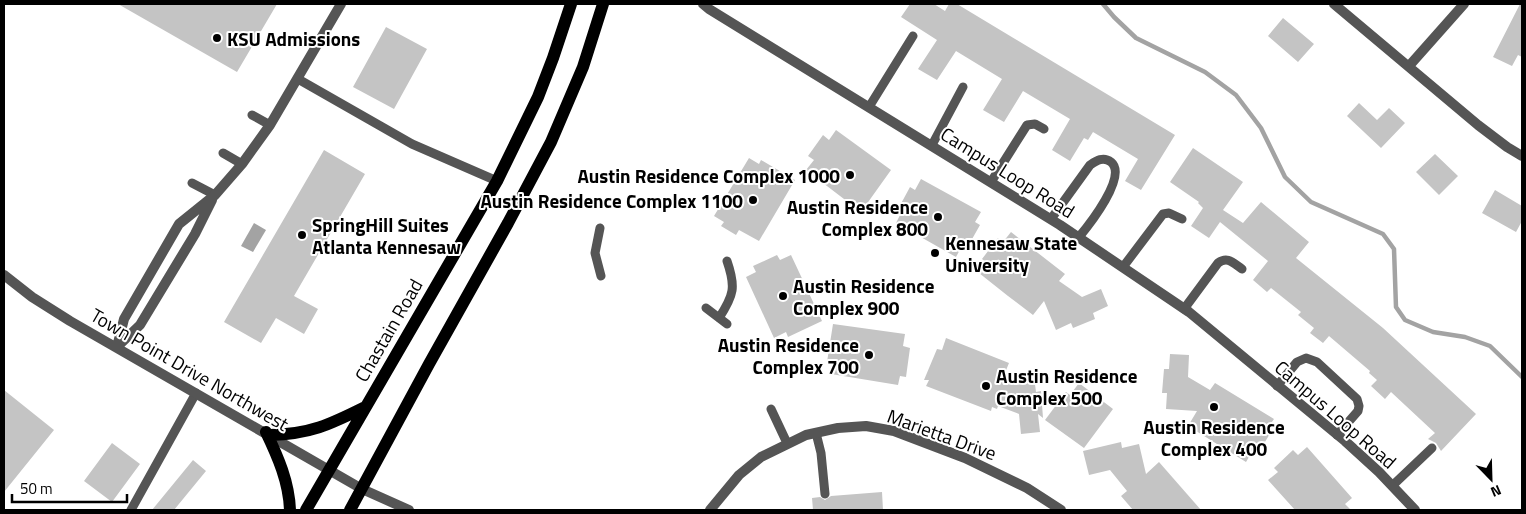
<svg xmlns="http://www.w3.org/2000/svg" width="1526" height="514" font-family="'Titillium Web',sans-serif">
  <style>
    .water { fill: #a3a3a3 }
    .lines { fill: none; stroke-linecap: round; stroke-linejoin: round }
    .stream { stroke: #a3a3a3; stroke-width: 4.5 }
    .building { fill: #c4c4c4 }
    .service { stroke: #555; stroke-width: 9 }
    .minor { stroke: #555; stroke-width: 10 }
    .primary { stroke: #000; stroke-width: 12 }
    .poi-dot { fill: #000; stroke: #fff; stroke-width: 2 }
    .labels { text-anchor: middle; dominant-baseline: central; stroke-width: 4; stroke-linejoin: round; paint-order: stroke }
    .poi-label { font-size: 19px; font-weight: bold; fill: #000; stroke: #fff; text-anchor: start }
    .street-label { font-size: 19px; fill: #000; stroke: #fff }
  </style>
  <rect width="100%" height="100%" fill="#fff"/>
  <!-- water -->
  <path class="water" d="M254,223l12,7 -13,22 -12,-6z"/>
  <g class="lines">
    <!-- stream -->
    <path class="stream" d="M1103,4l11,13 22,21 69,34 31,23 25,33 24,49 26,25 72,32 11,15 2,58 9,13 28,12 32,5 25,9 32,31"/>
  </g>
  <!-- building -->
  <path class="building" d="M118,4h159l-40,68z
    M910,4h24l11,7 4,-7h8l218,131 -34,55 -16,-9 13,-22 -45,-27 -5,8 -4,-2 -14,23 -18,-11 18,-31 -47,-28 -19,31 -21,-12 19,-31 -46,-28 -19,29 -19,-11 19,-29 -36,-23z
    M1520,4h2v53l-4,-2 -6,11 -19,-9z
    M1283,18l31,26 -16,18 -30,-26z
    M386,27l41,22 -33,60 -41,-22z
    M1359,103l18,17 12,-12 16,15 -24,25 -34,-32z
    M836,130l55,40 -30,42 -55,-42 8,-10 -6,-4 15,-21 6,5z
    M1193,148l50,34 -20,28 20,13 18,-21 48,40 -13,16 87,70 93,86 -35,37 -5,-8 -8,-4 7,-6 -44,-41 -6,7 -14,-13 6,-6 -8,-7 1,-2 -41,-35 -6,7 -13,-10 4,-5 -16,-13 3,-3 -30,-24 -4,4 -14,-12 15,-19 -48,-39 -11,16 -18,-12 12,-18 -5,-5 1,-1 -29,-20z
    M324,150l41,24 -71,122 24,13 -14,25 -28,-16 -15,25 -37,-21z
    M1435,154l23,22 -19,19 -23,-23z
    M749,158l10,6 2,-4 34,20 -36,61 -20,-11 -3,5 -15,-9 3,-4 -10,-6z
    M921,179l60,33 -6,10 5,3 -13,23 -4,-4 -7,13 -60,-34 5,-10 -4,-2 13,-24 5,3z
    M1495,190l27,16v15l-6,11 -34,-19z
    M1011,232l54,42 -6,7 23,16 19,-8 7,17 -15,7 2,6 -22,9 -2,-5 -15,7 -12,-29 -11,14 -25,-19 -29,-23 8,-10 -5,-4 16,-21 5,4z
    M777,255l3,5 11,-5 31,66 -34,16 -2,-5 -12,6 -28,-61 10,-5 -3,-6z
    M833,324l72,10 -2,12 7,2 -4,29 -6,-1 -2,9 -67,-11 2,-11 -6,-1z
    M946,338l63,25 -7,17 32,-3 2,15 5,-1 2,27 -5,-4 2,18 -19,2 -2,-20 -21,-8 -1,3 -5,-2 -1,4 -65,-25 3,-6h-5l13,-31 5,1z
    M1170,354l19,1 -1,22 22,13 5,-7 59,36 -7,10 4,3 -14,23 -5,-3 -6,10 -58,-36 9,-15 -31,-2 1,-16h-5l2,-24h5z
    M1079,383l34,26 -29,39 -39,-28 21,-28 4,3z
    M4,390l50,40 -50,62z
    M1121,442l1,6 17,-4 7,30 13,-12 42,48h-68l-12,-14 6,-5 -17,-21 -21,5 -6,-24z
    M112,443l28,21 -28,38 -28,-21z
    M1307,447l45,51 -7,6 6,6h-56l-27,-30 10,-8 -4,-4 19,-18 5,5z
    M193,460l13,11 -32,39h-22z
    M882,492l1,18h-70l-1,-12 8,-1 5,3 6,-4z"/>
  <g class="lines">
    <!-- service -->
    <path class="service" d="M298,79l114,65 85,37
      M869,107l44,-71
      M252,115l18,10
      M932,145l31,-58
      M223,153l19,11
      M991,182l36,-57 8,-1 9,5
      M192,183l23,12
      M1051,219l39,-54c6,-4 13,-9 21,-3 17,14 -22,63 -32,75
      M600,228l-5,25 6,23
      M1123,267l40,-53 6,-1 13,6
      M706,308l21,16
      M1184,309l34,-46c10,-7 15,0 24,6
      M719,318c15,-23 17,-31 8,-57
      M1277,386l20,-24 9,-4 11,4 40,37 2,7 -1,5 -21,24
      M771,409l16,34
      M816,433l5,20 4,41
      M1392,486l40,-38
      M131,510l65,-117"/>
    <!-- minor -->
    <path class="minor" d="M703,4l6,5 351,216 129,87 156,129 34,31 36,38
      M1334,4l144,121 29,22 15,9
      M1409,66l55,-62
      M4,275l28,22 38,24 292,168 47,21
      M117,347l7,-28 55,-95 36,-29 27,-31 28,-39 71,-121
      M117,347l23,-22 55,-91 17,-34
      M710,510l29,-35 22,-18 45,-22 32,-7 28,-2 28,5 71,27 62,30 34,22"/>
    <!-- primary -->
    <path class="primary" d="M266,432c12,25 23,50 24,78
      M270,435c40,-1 59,-10 95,-28
      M306,510l191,-329 41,-84 15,-39 18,-54
      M350,510l79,-146 79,-141 43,-81 32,-75 20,-63"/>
  </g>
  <!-- markers -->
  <g class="poi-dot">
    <circle cx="217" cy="38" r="5"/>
    <circle cx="850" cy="175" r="5"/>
    <circle cx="753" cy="200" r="5"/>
    <circle cx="938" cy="217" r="5"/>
    <circle cx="302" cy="235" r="5"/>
    <circle cx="935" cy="253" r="5"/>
    <circle cx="783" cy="296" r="5"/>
    <circle cx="869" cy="355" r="5"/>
    <circle cx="986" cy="386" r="5"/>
    <circle cx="1214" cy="407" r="5"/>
  </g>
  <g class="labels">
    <!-- poi labels -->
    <g class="poi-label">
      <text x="227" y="38">KSU Admissions</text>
      <text x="840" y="175" text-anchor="end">Austin Residence Complex 1000</text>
      <text x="743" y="200" text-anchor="end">Austin Residence Complex 1100</text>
      <text x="928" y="206" text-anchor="end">Austin Residence<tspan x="928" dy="22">Complex 800</tspan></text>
      <text x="312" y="224">SpringHill Suites<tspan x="312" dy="22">Atlanta Kennesaw</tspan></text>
      <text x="945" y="242">Kennesaw State<tspan x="945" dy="22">University</tspan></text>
      <text x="793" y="285">Austin Residence<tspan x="793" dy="22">Complex 900</tspan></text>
      <text x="859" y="344" text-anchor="end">Austin Residence<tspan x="859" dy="22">Complex 700</tspan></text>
      <text x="996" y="375">Austin Residence<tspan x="996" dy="22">Complex 500</tspan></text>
      <text x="1214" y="426" text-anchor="middle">Austin Residence<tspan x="1214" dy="22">Complex 400</tspan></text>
    </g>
    <!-- street labels -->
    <g class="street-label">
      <text transform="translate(1008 172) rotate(32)">Campus Loop Road</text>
      <text transform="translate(388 330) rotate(-60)">Chastain Road</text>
      <text transform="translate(190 369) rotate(30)">Town Point Drive Northwest</text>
      <text transform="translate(1336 414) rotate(41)">Campus Loop Road</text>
      <text transform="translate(942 434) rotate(20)">Marietta Drive</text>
    </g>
  </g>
  <!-- border -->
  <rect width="1526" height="514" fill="none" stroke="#000000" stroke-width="10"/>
  <!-- north arrow -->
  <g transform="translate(1491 479) rotate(157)" stroke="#ffffff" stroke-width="4" paint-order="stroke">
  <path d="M0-4L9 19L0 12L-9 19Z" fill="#000000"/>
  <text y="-8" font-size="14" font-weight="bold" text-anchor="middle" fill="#000000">N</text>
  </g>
  <!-- scale -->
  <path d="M12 494v8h115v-8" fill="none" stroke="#000000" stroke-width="2.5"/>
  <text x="20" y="494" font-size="15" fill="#000000" stroke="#ffffff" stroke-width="4" paint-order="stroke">50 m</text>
</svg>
